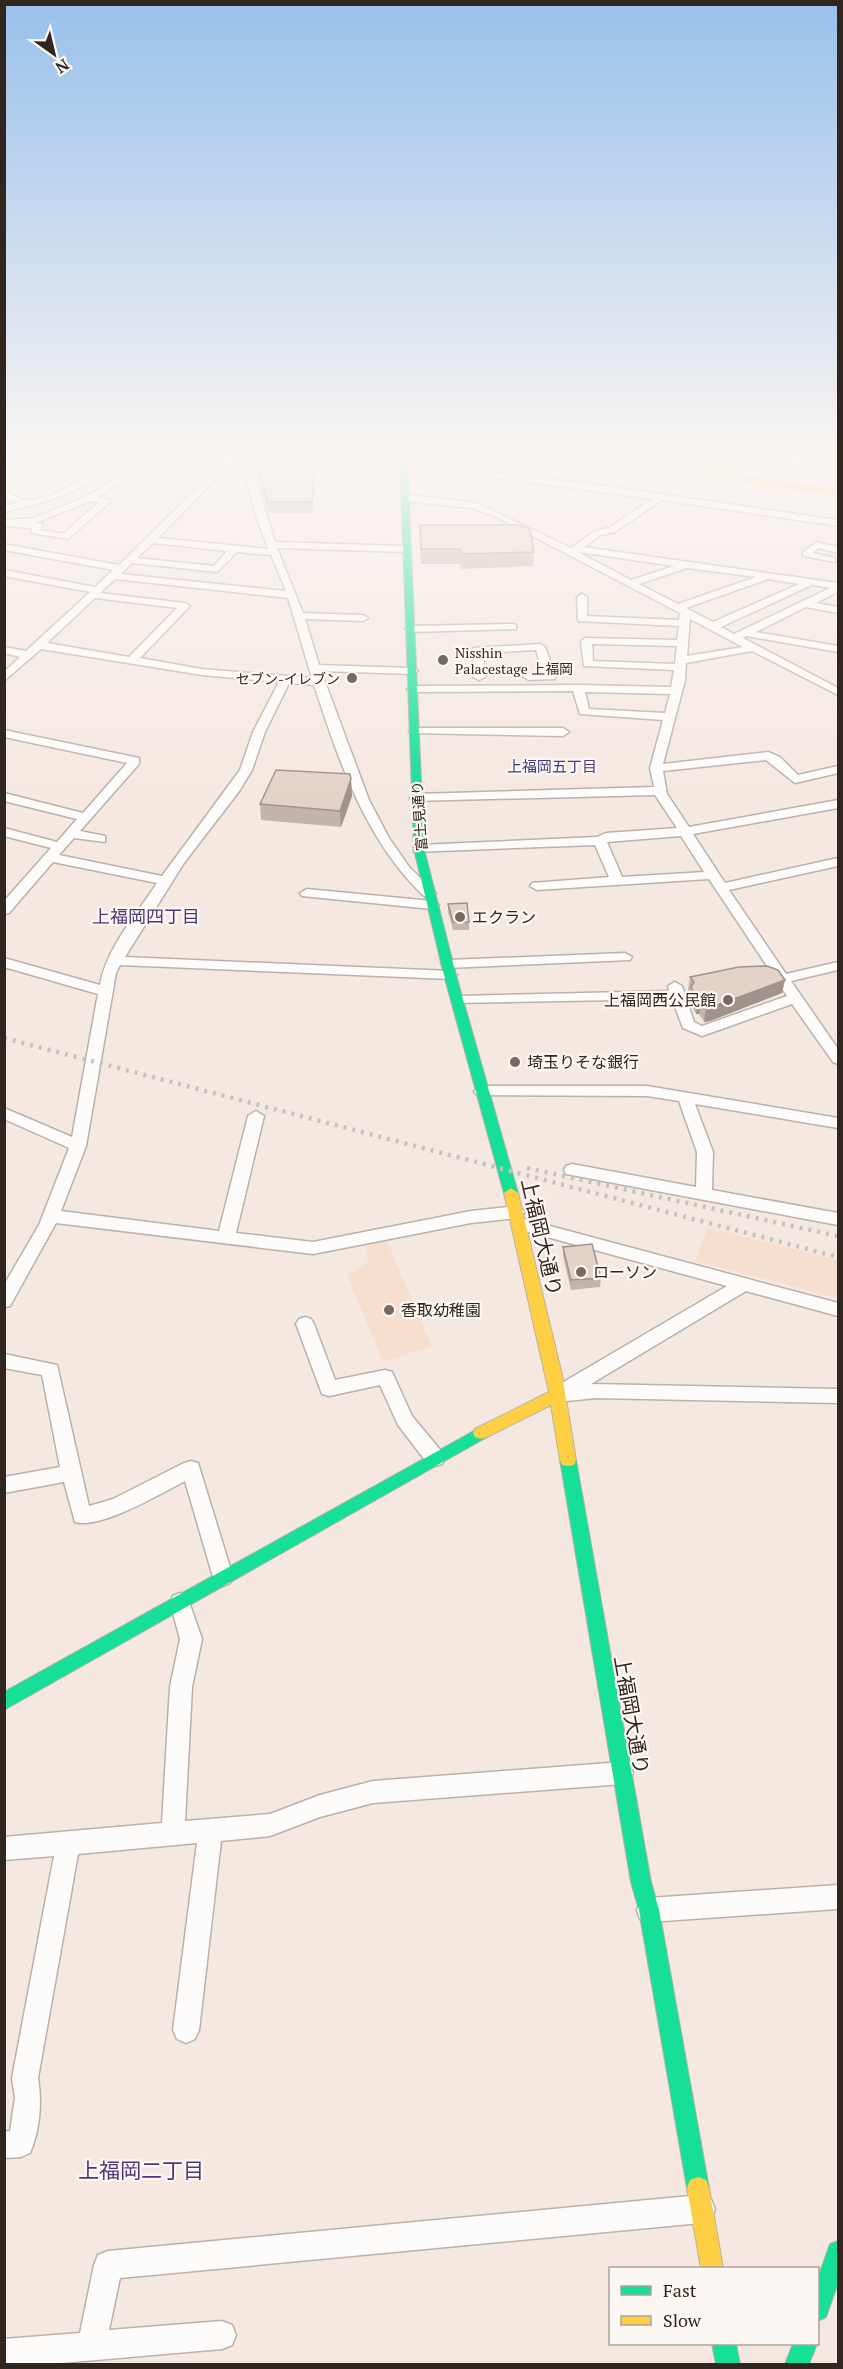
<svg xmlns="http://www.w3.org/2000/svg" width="843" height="2369" font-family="'PT Serif','Noto Sans JP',serif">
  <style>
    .built { fill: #f7dfcf }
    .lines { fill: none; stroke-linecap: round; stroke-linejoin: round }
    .street-casing { stroke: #bbb0aa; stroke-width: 3 }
    .fast-casing { stroke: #bbb0aa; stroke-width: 2 }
    .slow-casing { stroke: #bbb0aa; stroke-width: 2 }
    .street { fill: #fefcfa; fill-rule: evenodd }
    .fast { fill: #16e098; fill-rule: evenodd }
    .slow { fill: #ffcf43; fill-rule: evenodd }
    .rail { stroke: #c5c2c0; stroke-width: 4.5; stroke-dasharray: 3 6; stroke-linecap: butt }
    .wall { fill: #c3b5ab }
    .shaded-wall { fill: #9f938b }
    .building { fill: #e3d2c7; stroke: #9f938b; stroke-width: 1.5 }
    .poi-dot { fill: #756a63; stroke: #fdf7f4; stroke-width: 2 }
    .labels { text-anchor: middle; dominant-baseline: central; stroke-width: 4.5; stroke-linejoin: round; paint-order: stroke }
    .far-poi-label { font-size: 14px; fill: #30261f; stroke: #fdf7f4; text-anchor: start }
    .far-street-label { font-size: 14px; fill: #30261f; stroke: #fdf7f4 }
    .far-neighbourhood-label { font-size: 15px; fill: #4b3975; stroke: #fdf7f4 }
    .poi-label { font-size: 16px; fill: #30261f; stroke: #fdf7f4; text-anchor: start }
    .neighbourhood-label { font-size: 18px; fill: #4b3975; stroke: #fdf7f4 }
    .near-street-label { font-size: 20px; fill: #30261f; stroke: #fdf7f4 }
    .near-neighbourhood-label { font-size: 21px; fill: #4b3975; stroke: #fdf7f4 }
  </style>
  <rect width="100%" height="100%" fill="#f5e8e1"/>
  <!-- built -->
  <path class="built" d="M717,460h63l-6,15 -62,-10z
    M708,1228l130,32v38l-143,-37z
    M386,1239l46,107 -49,16 -36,-87 21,-13 -3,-20z"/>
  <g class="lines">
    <!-- street casing -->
    <g class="street-casing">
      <path id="street" d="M4,460h20l-20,6z
        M106,460h8c-26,34 -70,42 -110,52v-6l13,-3 -13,-5v-7c7,2 16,9 23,9 21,1 65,-24 79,-40z
        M141,460h9l-25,21 -27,16 13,4 -43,38 -37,-6 1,-5 -28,-2v-6l30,-2 48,-20 1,-3h5l31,-18zM91,501l8,1 -36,32 -22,-4 2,-6 -8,-1z
        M226,460h9l-77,78 110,11 -13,-36 -13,-53h8l25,82 131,4 5,3 -5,3 -129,-4 26,65 60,2 5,3 -5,3 -58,-2 14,46 93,3 6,3 -6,3 -91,-3 48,129 20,38 21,30 26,25 -7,4 -5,-1c-59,-56 -85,-135 -110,-211l-25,-2 -24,49 -13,38 -12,20 -56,73 -59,94 325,14 7,4 -7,4 -330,-14 -4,8 -30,173 -25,65 158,20 29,-115 8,-5 8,5 -28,117 77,9 158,-31 46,-5 8,6 -8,6 -46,5 -158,31 -257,-31 -46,83 -6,1v-22l35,-60 30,-77 -65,-29v-11l68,29 26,-143 -94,-27v-9l96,27c6,-37 37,-71 57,-102l-104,-21 -44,51 -5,1v-13l47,-53 -47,-12v-8l53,14 20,-23 -73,-18v-8l79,20 44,-50 -123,-26v-7l135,28v6l-59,67 25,5v6l-31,-4 -15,17 103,21 78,-106 13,-38 26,-50 -77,-7 -161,-26 -37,32v-9l16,-15 -16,-4v-6l22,4 64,-59 -86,-16v-6l91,17 18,-17 -109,-20v-6l115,21zM153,543l74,8 -13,15 -77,-8zM237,552l34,3 15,36 -165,-17 11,-11 85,9zM115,579l173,19 24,80 -110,-9 -62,-11 50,-52 -5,-3 -85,-10zM95,598l82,10 -48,49 -82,-14z
        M367,460h22l216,26 233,34v6l-176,-26 -47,32 -14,3 -17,12 254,36v9l-22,11 22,4v6l-32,-6 -50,25 82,14v6l-92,-16 -3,2 95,50v7l-86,-44 -66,12 -1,17 -22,84 105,-12 12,5 18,18 40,-9v7l-43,10 -29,-23 -103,11 4,23 22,33 149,-27v8l-145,26 32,49 113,-25v8l-109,24 57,84 52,-12v8l-47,11 47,68v15l-5,-2 -41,-58 -90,32 -19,-8 -11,-29 -218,4 -2,-3 2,-3 5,-1 210,-5 -1,-5 7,-4 7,4 12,36 8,4 85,-30 -78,-117 -172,11 -7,-4 2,-3 77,-6 -14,-32 -181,7v-6l5,-1 178,-8 9,-4 71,-5 -22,-33 -243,6 -2,-3 6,-4 238,-7 -4,-19 13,-48 -83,-6 -7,-23 -160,1 -6,-3 6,-3 165,-1 93,2 3,-17 -90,-4 -3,-25 5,-3 91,2 2,-14 -101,-5 -1,-24 5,-3 5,3v19l92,4 1,-7 -184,-96 -24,-9 -66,-7 -5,-3 5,-3 71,8 94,45 24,-17 14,-3 43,-29zM578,552l96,14 -43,14zM687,568l69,9 -78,27 -39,-20zM768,579l31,5 -86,38 -27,-14zM812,585l18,3 -96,46 -13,-7zM690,619l53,28 -56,9zM592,644l85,2 -2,18 -82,-3zM585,692l85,2 -5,19 -76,-4zM681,836l23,36 -82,5 -15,-35z
        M788,460h9l4,4 -16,19 -4,-3 11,-16z
        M817,542l21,5v6l-19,-5 -6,5 22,5v4l-32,-6v-4z
        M512,624l4,1v4l-106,3 -5,-3 5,-3z
        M540,644l5,3 11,30 -2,2 -25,1 -6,-3 6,-3h14l-7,-24 -53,3 2,24 -6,3 -6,-3v-29z
        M415,728h148l6,4 -6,4 -152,-3 -2,-2z
        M307,889l125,12 7,4 -7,4 -130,-13 -2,-3z
        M625,953l7,4 -2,3 -182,8 -7,-4 7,-4z
        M482,1086h165l191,32v10l-143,-24 18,48 -1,38 126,23v12l-272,-51 -2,-4 2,-4 6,-2 124,23 1,-35 -18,-51 -32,-5 -170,-1 -3,-4z
        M520,1218l318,85v13l-92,-25 -155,93 247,5v14l-242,-5 -39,4 -7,-2 -2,-5 2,-5 177,-104 -213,-58 -2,-4z
        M305,1317l6,2 3,5 21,56 50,-10 7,2 20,44 30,36 3,6 -3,6 -7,2 -7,-2 -30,-39 -18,-40 -51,11 -7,-2 -26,-70 3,-5z
        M4,1354l53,11 32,141 24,-7 71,-36 7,-2 7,2 35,114 -3,6 -7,3 -7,-3 -3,-6 -28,-96c-23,12 -86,49 -110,41l-11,-40 -60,11v-16l56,-10 -18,-92 -38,-7z
        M180,1593l7,3 15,43 -10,48 -7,134 85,-7 50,-19 53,-14 249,-19 8,3 3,8 -3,8 -8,3 -249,19 -53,14 -50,19 -49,5 -22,189 -4,9 -9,4 -9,-4 -4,-9 24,-187 -119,11 -40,224c4,24 2,52 -8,75l-9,4 -17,1v-26l6,-1 5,-33 -3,-20 42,-222 -50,4v-23l158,-14 8,-136 10,-48 -10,-37 3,-6z
        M838,1885v24l-189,13 -9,-3 -3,-9 3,-9 9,-3z
        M701,2195l10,4 4,10 -4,10 -10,4 -581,55 -11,52 113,-9 10,4 4,10 -4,10 -10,4 -172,15h-46v-25l76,-6 14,-68 4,-10 10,-4z"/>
    </g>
    <!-- fast casing -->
    <g class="fast-casing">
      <path id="fast" d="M400,460h7l17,389 32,126 62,218 -7,5 -7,-5 -60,-218 -30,-126z
        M481,1427l6,2 2,4 -2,4 -483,273v-18z
        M568,1454l6,1 2,5 75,422 8,28 50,278 -3,8 -8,3 -8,-3 -3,-8 -48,-278 -8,-28 -71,-422 2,-5z
        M838,2241v42l-12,34 -8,4v-43l12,-34z
        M712,2344h24l4,20h-24z
        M793,2344h24l-8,20h-24z"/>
    </g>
    <!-- slow casing -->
    <g class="slow-casing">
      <path id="slow" d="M615,460h15l208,31v4l-220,-33z
        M511,1188l7,5 44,182 14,85 -2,5 -6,1 -6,-1 -2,-5 -9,-55 -64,32 -6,2 -6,-2 -2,-4 2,-4 74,-37 -45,-199z
        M698,2177l8,3 3,8 14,80h-22l-14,-80 3,-8z"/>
    </g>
    <!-- street -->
    <use href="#street" class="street"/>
    <!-- fast -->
    <use href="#fast" class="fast"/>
    <!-- slow -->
    <use href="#slow" class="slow"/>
    <!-- rail -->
    <path class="rail" d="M4,1038l834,219
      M527,1168l311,68"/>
  </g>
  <!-- wall -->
  <path class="wall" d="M253,460h63l-4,53h-43z
    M420,525l114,27 -1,14 -72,3 -1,-5h-39z
    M351,779l1,17 -11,31 -80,-7 -1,-16z
    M448,904l21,18v8h-16l-5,-18z
    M690,977l95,3 -3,13 -72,28 -6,1 -5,-8h-3l-7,-13 1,-8 -2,-3z
    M563,1247l38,31 -1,9 -29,3 -8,-34z"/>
  <!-- shaded-wall -->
  <path class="shaded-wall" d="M315,460h1l-4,53v-11z
    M351,779l1,17 -11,31 -1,-16z
    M785,980l-3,13 -72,28 -6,1 2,-14z
    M701,1000l-2,14h-3l2,-13z"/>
  <!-- building -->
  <path class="building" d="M255,460h60l-3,42h-44z
    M420,525h98l12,4 4,23 -73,2 -1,-5h-39z
    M276,770l74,4 1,5 -11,32 -80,-7z
    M467,903l2,19h-16l-5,-18z
    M767,966l11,4 7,10 -73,27 -6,1 -5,-8 -3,1 -7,-14 3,-5 -4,-5 49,-10z
    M592,1244l9,34 -30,2 -8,-33z"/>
  <!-- sky -->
  <linearGradient id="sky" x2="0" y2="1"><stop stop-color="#99c0eb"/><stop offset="0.58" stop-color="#faf5f2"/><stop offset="1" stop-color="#faf5f2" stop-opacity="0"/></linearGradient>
  <rect width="843" height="791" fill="url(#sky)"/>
  <!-- markers -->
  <g class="poi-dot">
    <circle cx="443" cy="660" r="6"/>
    <circle cx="352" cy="678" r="6"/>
    <circle cx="460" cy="917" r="6"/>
    <circle cx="728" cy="1000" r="6"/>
    <circle cx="515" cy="1062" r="6"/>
    <circle cx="581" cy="1272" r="6"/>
    <circle cx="389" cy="1310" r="6"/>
  </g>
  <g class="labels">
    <!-- far-poi labels -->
    <g class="far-poi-label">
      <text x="455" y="652">Nisshin<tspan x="455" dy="16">Palacestage 上福岡</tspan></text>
      <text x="340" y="678" text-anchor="end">セブン-イレブン</text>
    </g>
    <!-- far-street labels -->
    <g class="far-street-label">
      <text transform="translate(419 816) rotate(-94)">富士見通り</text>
    </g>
    <!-- far-neighbourhood labels -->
    <g class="far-neighbourhood-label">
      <text x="552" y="766">上福岡五丁目</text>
    </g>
    <!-- poi labels -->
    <g class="poi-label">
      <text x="472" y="917">エクラン</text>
      <text x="716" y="1000" text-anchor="end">上福岡西公民館</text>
      <text x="527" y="1062">埼玉りそな銀行</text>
      <text x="593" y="1272">ローソン</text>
      <text x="401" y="1310">香取幼稚園</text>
    </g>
    <!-- neighbourhood labels -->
    <g class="neighbourhood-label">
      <text x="146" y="916">上福岡四丁目</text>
    </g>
    <!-- near-street labels -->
    <g class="near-street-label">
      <text transform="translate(542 1237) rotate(77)">上福岡大通り</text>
      <text transform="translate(632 1715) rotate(80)">上福岡大通り</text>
    </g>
    <!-- near-neighbourhood labels -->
    <g class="near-neighbourhood-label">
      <text x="141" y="2170">上福岡二丁目</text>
    </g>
  </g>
  <!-- border -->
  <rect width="843" height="2369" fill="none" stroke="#30261f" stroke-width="12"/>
  <!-- legend -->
  <rect x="609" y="2267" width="210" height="78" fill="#fdf7f4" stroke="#aba39f" stroke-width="1.5"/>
  <rect x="621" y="2286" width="30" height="9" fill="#16e098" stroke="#aba39f" stroke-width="1.5"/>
  <text x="663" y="2297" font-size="18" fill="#30261f">Fast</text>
  <rect x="621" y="2316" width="30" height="9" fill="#ffcf43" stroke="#aba39f" stroke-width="1.5"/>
  <text x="663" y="2327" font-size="18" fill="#30261f">Slow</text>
  <!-- north arrow -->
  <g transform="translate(54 54) rotate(146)" stroke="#fdf7f4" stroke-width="4.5" paint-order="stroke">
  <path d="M0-4.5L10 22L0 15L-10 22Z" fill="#30261f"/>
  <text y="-9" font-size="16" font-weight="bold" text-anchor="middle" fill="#30261f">N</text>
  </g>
</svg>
